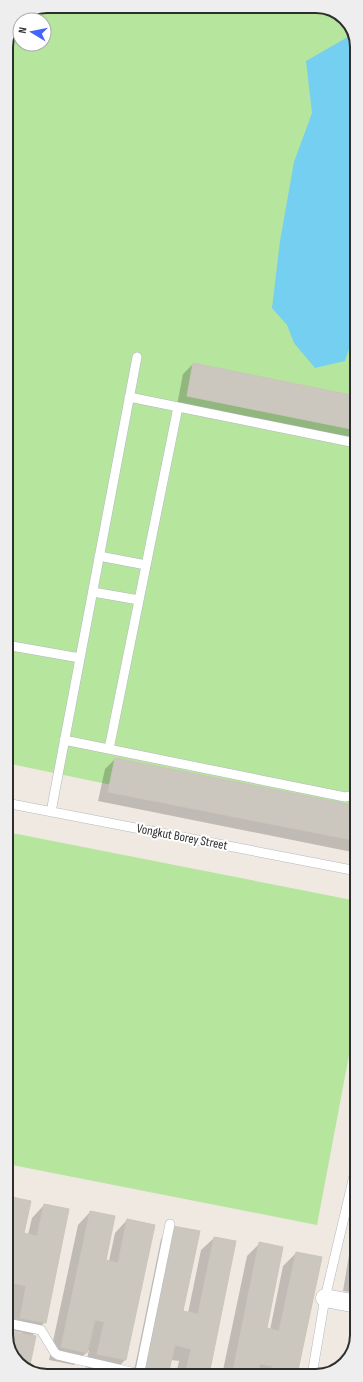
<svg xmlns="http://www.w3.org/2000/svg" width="363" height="1382" font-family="'Sofia Sans Condensed',sans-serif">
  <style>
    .green { fill: #b6e59e; fill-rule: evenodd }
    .water { fill: #75cff0 }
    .shadow { fill: #0003 }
    .building { fill: #cbc7bf; stroke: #cbc5ba }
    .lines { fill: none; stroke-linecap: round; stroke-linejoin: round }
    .service-casing { stroke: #b4b7c1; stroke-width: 10 }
    .minor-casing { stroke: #b4b7c1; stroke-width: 19 }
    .service { stroke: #fff; stroke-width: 9 }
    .minor { stroke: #fff; stroke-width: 18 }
    .labels { text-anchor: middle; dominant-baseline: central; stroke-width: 4; stroke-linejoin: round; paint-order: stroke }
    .street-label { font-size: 13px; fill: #2e2e2e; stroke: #fff }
    .rim { fill: none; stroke: #2e2e2e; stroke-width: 2 }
  </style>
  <rect width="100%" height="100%" fill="#efe9e1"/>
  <!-- green -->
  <path class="green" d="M47,6h274l22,10 13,23 1,797 -351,-73v-717l12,-28zM20,20h24v24h-24z
    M7,832l350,69v112l-40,212 -310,-61z"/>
  <!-- water -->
  <path class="water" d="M353,34l3,5v294l-2,1 -9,27 -30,7 -21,-25 -7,-18 -15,-17 8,-67 14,-79 18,-49 -6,-52z"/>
  <!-- shadow -->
  <path class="shadow" d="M193,364l163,33v44l-179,-36 6,-31z
    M115,759l242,48v46l-259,-52 7,-32z
    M7,1197l23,5 -7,32 5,1 4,-17 12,-13 1,117 -14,15 -3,33 -8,-4 -13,-23v-11l15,3 1,-2 -15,-3 6,-32 -5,-1 -2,9z
    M357,1207v86l-14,-2z
    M90,1212l15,49h4l6,-28 12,-13 27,6 -29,134 -12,13 -28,-6 4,-17 -15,15 -25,-5 29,-135z
    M174,1227l8,85 6,1 13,-63 13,-12 21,4 -27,133h-32l3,-14 -8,-1 -4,15 -34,1 28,-137z
    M260,1243l5,86 5,1 13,-64 13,-13 24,5 -24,117h-74l25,-119z"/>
  <!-- building -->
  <path class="building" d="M193,363l163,33v34l-169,-34z
    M115,758l242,48v35l-249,-49z
    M7,1196l24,5 -7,32 13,3 7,-32 25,5 -23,114 -26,-5 6,-32 -13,-3 -6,27z
    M90,1211l25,5 -9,44 12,3 9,-44 28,6 -29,135 -29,-6 7,-32 -9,-2 -8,33 -26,-6z
    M173,1226l27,5 -17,80 15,3 16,-77 22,4 -27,134h-24l6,-26 -16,-4 -7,30h-26z
    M259,1242l24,5 -16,81 12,3 17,-79 26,5 -25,118h-26l1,-9 -12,-2 -3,11h-25z
    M7,1331l29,5 -7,34 -9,-4 -13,-23z"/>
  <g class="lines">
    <!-- service casing -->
    <g class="service-casing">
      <path id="service" d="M129,397l227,46
        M99,556l47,9
        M93,592l46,8
        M6,645l74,13
        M64,740l281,57 12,-2
        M109,749l69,-342
        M6,803l351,68
        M51,812l86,-455
        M7,1323l34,7 14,23 3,2 82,19
        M312,1375l13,-77 32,-135
        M139,1376l31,-152"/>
    </g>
    <!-- minor casing -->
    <g class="minor-casing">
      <path id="minor" d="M325,1298l32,6"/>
    </g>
    <!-- service -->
    <use href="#service" class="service"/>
    <!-- minor -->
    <use href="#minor" class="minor"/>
  </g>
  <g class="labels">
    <!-- street labels -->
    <g class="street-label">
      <text transform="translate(182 837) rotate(11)">Vongkut Borey Street</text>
    </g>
  </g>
  <!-- crop -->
  <path d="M0 0H363V1382H0ZM47 13H316A34 34 0 0 1 350 47V1335A34 34 0 0 1 316 1369H47A34 34 0 0 1 13 1335V47A34 34 0 0 1 47 13Z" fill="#eee" fill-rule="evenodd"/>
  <path class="rim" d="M47 13H316A34 34 0 0 1 350 47V1335A34 34 0 0 1 316 1369H47A34 34 0 0 1 13 1335V47A34 34 0 0 1 47 13Z"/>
  <!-- north arrow -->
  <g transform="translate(32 32) rotate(280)"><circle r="19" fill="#ffffff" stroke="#ababab"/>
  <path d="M0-3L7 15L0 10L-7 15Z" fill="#4264fb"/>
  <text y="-6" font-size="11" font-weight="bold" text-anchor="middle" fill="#2e2e2e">N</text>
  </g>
</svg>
